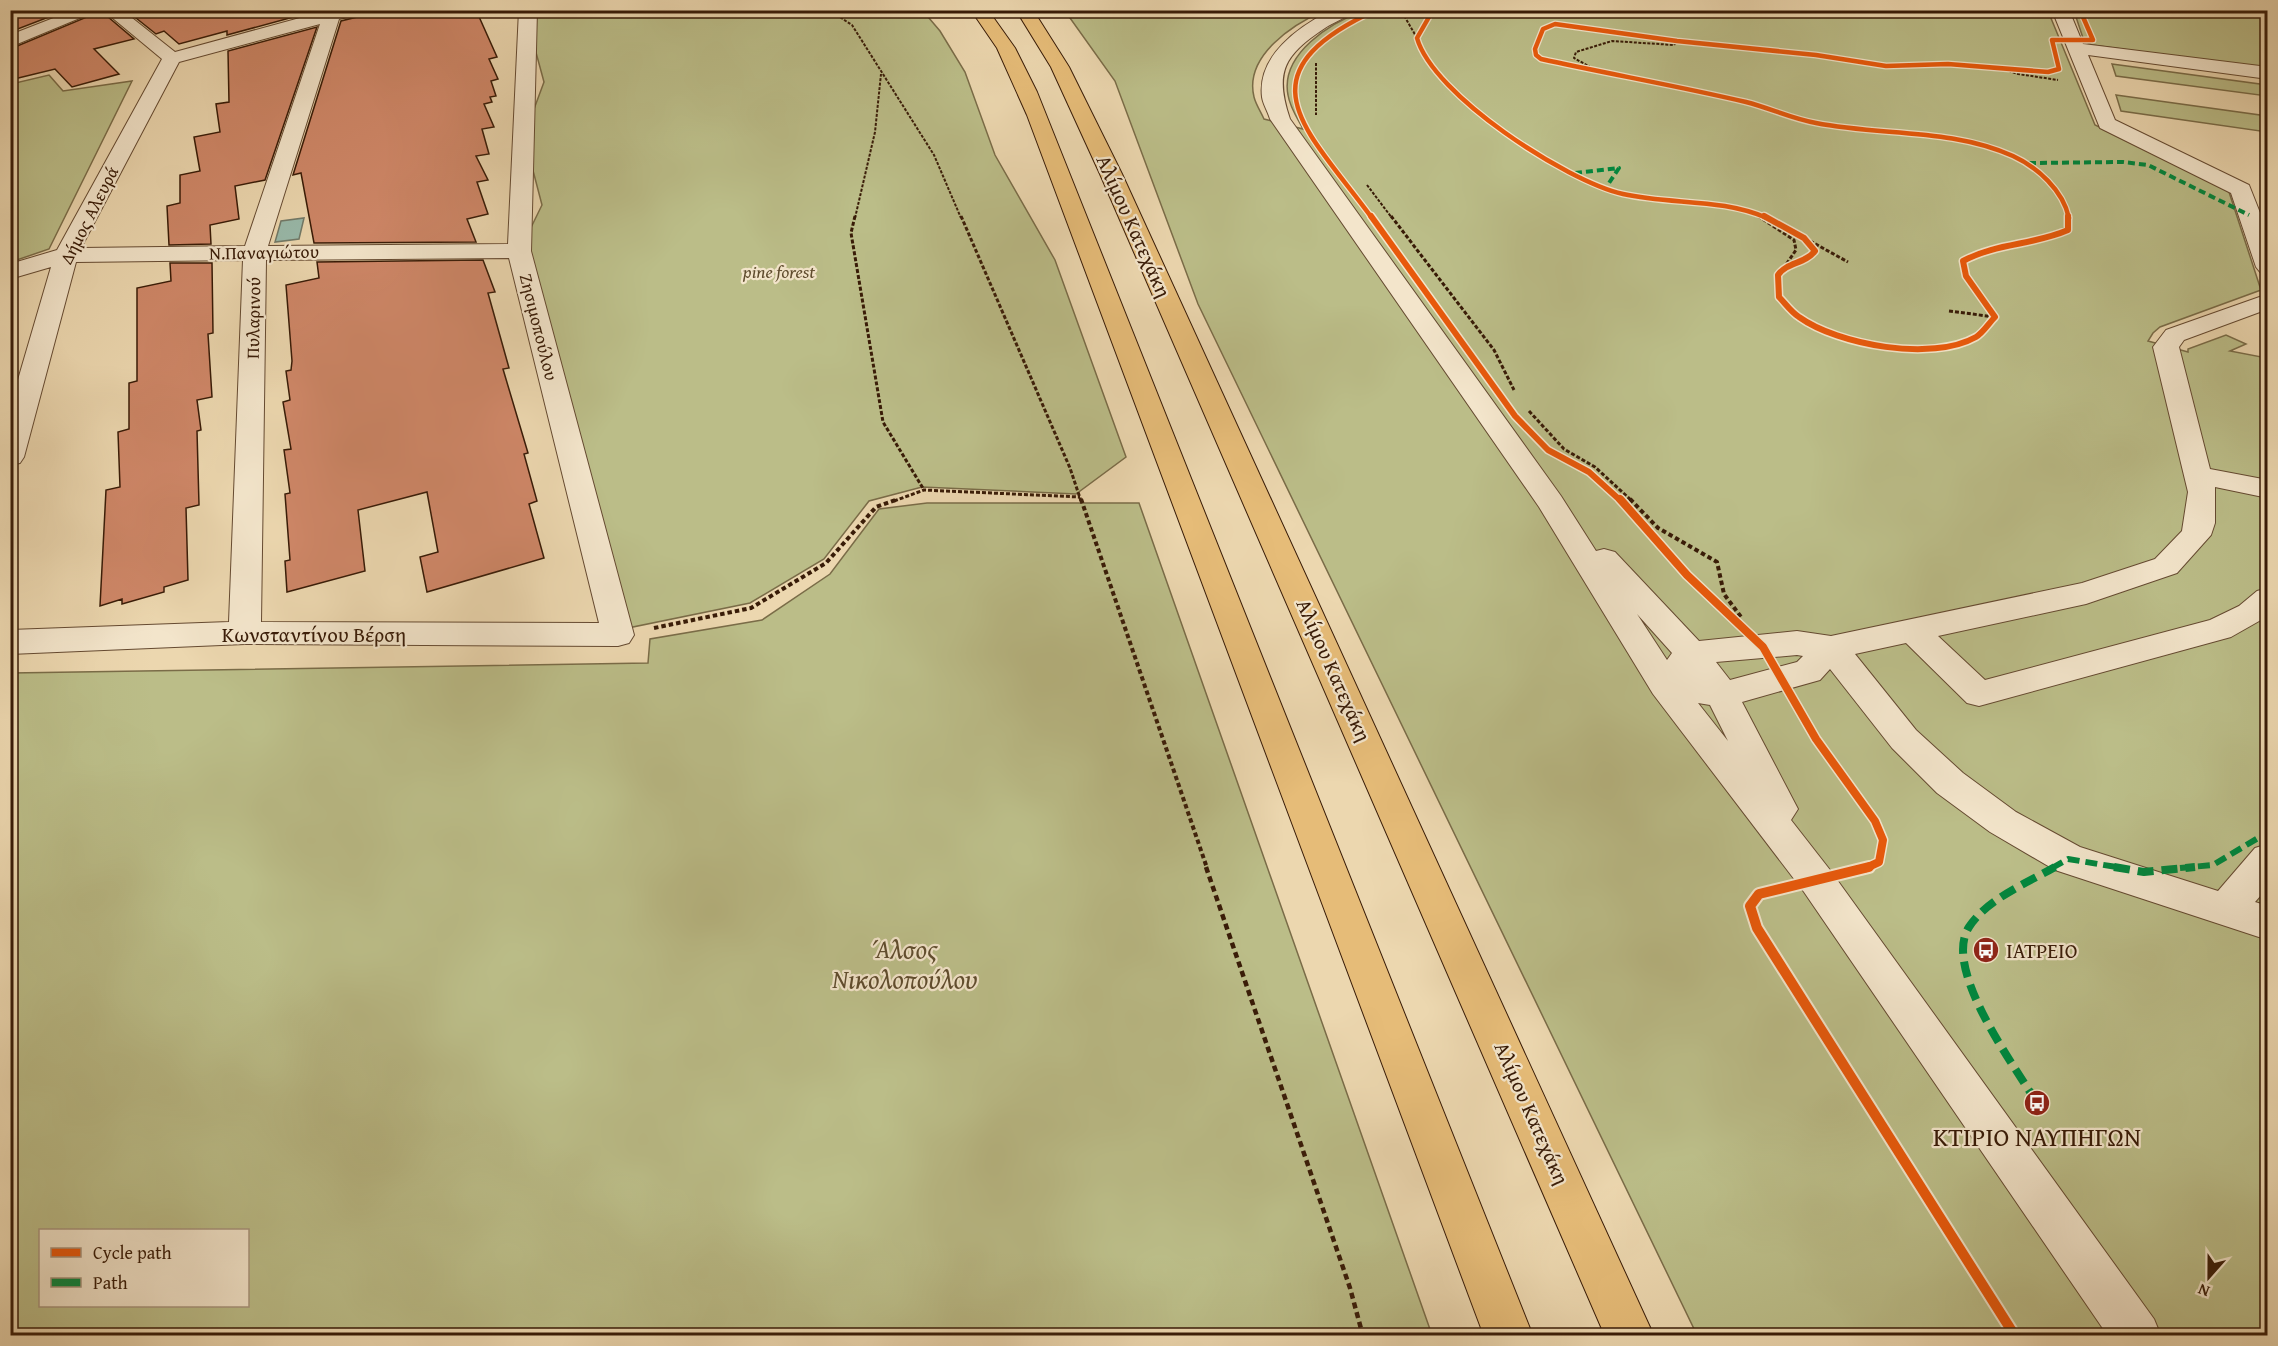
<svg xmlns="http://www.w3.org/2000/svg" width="2278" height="1346" font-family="'Gentium Book Plus',serif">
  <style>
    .green { fill: #bbbd88; stroke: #7a6c48; stroke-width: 1.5; fill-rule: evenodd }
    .water { fill: #99baab; stroke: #727a69; stroke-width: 1.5 }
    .building { fill: #cf8768; stroke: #381b07; stroke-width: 1.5 }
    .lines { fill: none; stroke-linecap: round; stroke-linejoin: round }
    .minor-casing { stroke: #654a31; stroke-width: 2 }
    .major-casing { stroke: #381b07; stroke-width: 2 }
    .path-far3 { stroke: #381b07; stroke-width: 2; stroke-dasharray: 3 1.5; stroke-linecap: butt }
    .path-far2 { stroke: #381b07; stroke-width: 3; stroke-dasharray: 4 2; stroke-linecap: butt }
    .path-far1 { stroke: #381b07; stroke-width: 4; stroke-dasharray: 4.5 3; stroke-linecap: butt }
    .path { stroke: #381b07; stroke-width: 4.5; stroke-dasharray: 6 4; stroke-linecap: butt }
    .minor { fill: #f3e5cb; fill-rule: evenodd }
    .major { fill: #e6bc78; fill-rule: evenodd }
    .quiet-far2 { stroke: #00873e; stroke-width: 4; stroke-dasharray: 7 4; stroke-linecap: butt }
    .quiet-far1 { stroke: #00873e; stroke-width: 6; stroke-dasharray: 12 6; stroke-linecap: butt }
    .quiet { stroke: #00873e; stroke-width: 8; stroke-dasharray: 16 8; stroke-linecap: butt }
    .cycleway-far3-casing { stroke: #f3e5cb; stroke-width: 7 }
    .cycleway-far2-casing { stroke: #f3e5cb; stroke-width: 9 }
    .cycleway-far1-casing { stroke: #f3e5cb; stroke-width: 11 }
    .cycleway-casing { stroke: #f3e5cb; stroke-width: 14 }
    .cycleway-far3 { stroke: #e8590c; stroke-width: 4.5 }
    .cycleway-far2 { stroke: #e8590c; stroke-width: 6 }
    .cycleway-far1 { stroke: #e8590c; stroke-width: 8 }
    .cycleway { stroke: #e8590c; stroke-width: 10 }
    .labels { text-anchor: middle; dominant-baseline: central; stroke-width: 4.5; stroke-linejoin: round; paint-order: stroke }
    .far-street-label { font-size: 18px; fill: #381b07; stroke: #f3e5cb }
    .far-park-label { font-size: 18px; font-style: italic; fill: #5f4c2e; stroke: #f3e5cb }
    .street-label { font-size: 21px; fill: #381b07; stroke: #f3e5cb }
    .poi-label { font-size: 21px; fill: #381b07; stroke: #f3e5cb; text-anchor: start }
    .near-park-label { font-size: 26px; font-style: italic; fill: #5f4c2e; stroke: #f3e5cb }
    .near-poi-label { font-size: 26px; fill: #381b07; stroke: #f3e5cb }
  </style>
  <rect width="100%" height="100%" fill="#ecd7af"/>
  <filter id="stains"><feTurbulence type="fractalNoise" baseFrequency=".00333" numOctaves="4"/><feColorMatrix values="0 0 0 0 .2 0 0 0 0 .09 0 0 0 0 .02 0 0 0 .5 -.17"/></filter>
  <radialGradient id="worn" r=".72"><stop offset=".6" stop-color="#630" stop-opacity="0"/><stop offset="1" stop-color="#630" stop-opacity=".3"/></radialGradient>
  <!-- green -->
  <path class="green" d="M529,11h394l17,20 25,41 30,83 60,105 71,197 -50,37 -154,-7 -53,14 -45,58 -74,44 -132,27 -98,-380 22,-45 -18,-69 20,-54 -16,-59z
    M1065,11h259c-31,13 -80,45 -70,86 2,8 7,15 10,22l39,10c-5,-10 -13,-21 -15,-34 -8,-41 43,-73 76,-84h684l47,114 112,53 22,14 32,98 -101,37 -7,6 -5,8 40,11v-3l38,-14 20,9 -16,7 37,7v977h-570l-499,-1031 -83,-223z
    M2074,11h193v58l-175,-24 -8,-4z
    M2112,64l155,21v11l-151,-20z
    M49,75l14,16 69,-10 -83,168 -38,13v-178z
    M2116,95l151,21v16l-146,-21z
    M927,503h212l293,832h-1421v-662l637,-10 2,-24 112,-19 68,-46 49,-65zM40,1230h208v76h-208z"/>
  <!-- water -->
  <path class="water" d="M304,218l-5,21 -24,3 6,-21z"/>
  <!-- building -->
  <path class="building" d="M10,10h57l-57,22z
    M126,10h193l-92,25v-4l-48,13 -15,-13 -8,3z
    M360,10h116l21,47 -8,2 9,20 -7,2 5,15 -6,1 2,5 -8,2 10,23 -12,2 7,25 -13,2 12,24 -11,2 11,32 -21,5 9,23 -162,1 -13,-70 -8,2 48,-154 16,-4z
    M101,11l33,28 -40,10 25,25 -47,13 -17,-18 -45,11v-31z
    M317,27l-52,153 -30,6 4,33 -29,6 1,19 -42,1 -2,-39 13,-3v-28l20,-4 -6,-34 26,-5 -4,-28 13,-2 -1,-51z
    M483,260l12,32 -7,1 21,75 -6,1 25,84 -4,1 13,47 -8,3 15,54 -117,34 -7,-35 18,-5 -11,-60 -69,18 7,61 -78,21 -2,-31 5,-1 -5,-66 5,-1 -6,-43 7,-1 -8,-47 7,-2 -4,-29 5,-1 1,-9 -6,-76 33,-7 -2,-16z
    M170,263h42l1,70 -5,1 4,63 -15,3 4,30 -4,1 2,74 -13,3 2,72 -24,7v5l-42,12v-5l-22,7 6,-116 14,-3 -2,-55 11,-3v-46l8,-2v-93l34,-7z"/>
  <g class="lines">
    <!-- minor casing -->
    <g class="minor-casing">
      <path id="minor" d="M74,10h25l-89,37v-12z
        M103,10h19l53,42 154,-42h29l-2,5 -17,4 -71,227 240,-2 11,-234h18l-6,241 103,384 -5,8 -11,3 -373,-2 -235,10v-24l219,-8 14,-362 -167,2 -52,195 -4,6 -10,2v-58l41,-140 -41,12v-15l47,-14 105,-191zM320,24l-75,222 -164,2 98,-186zM509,258l90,365 -338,-1 5,-362z
        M1331,10h22c-6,8 -19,12 -28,18 -41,27 -51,44 -35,91l271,377 35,55 8,-2 11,3 84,89 98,-10 34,5 251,-53 73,-24 27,-28 6,-39 -35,-145 13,-17 102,-36v15l-84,31 -5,7 31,122 58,11v18l-53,-11v36l-4,12 -34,38 -91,31 -148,32 47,44 225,-60 29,-14 18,-15 11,-3v28l-37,21 -252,69 -12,-3 -61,-60 -51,11 61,76 47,43 53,39 64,35 138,44 37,-43 13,-4v43l-13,15 13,4v34l-213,-70 -65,-38 -53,-39 -45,-45 -62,-79 -10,11 -78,22 56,107 -7,11 39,50 324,449 7,17h-53l-304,-444 -151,-198 -114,-187 -269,-388c-2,-7 -7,-15 -8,-22 -5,-42 37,-70 69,-87zM1637,614l35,39 -5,7zM1797,655l6,1 -6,6 -67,18 -14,-18zM1698,703l12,2 18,36z
        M2052,10h17l14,34 185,23v12l-180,-24 27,65 134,65 19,48v41l-8,-2 -4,-5 -25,-74 -131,-65z"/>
    </g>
    <!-- major casing -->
    <g class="major-casing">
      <path id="major" d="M971,10h17l27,38 22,44 496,1244h-49l-457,-1221 -30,-67z
        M1016,10h17l36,57 53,107 532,1162h-49l-505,-1162 -49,-107z"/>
    </g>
    <!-- path-far3 -->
    <path class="path-far3" d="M829,10l23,15 82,130 27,63
      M1372,17l20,-7 10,2 15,26
      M1316,63v52
      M2000,68l18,6 40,6
      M1599,72l-25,-14 2,-6 36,-11 62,4 3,-4
      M1367,185l25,33
      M1750,211l11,7
      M855,218l20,-86 6,-58"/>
    <!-- path-far2 -->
    <path class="path-far2" d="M855,216l-4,17 32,189 41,68
      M961,216l109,252 11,33
      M1391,216l103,134 20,40
      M1758,216l36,24 2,10 -13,19
      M1810,241l38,21
      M1949,311l46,6
      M1529,411l35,38 31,18 37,34
      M894,501l30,-11 156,7"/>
    <!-- path-far1 -->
    <path class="path-far1" d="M1081,499l126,369
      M1630,499l28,29 59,34 7,32 17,23
      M654,628l97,-20 75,-45 50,-56 22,-8"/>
    <!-- path -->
    <path class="path" d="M1206,867l144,421 13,48"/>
    <!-- minor -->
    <use href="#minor" class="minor"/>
    <!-- major -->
    <use href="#major" class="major"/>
    <!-- quiet-far2 -->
    <path class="quiet-far2" d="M2029,163l94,-1 25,3 101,50
      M1575,173l44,-5 -14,21"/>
    <!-- quiet-far1 -->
    <path class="quiet-far1" d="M2052,868l16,-9 54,9
      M2180,868l33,-3 55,-33"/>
    <!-- quiet -->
    <path class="quiet" d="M2114,867l30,5 51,-5
      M2037,1103c-23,-38 -95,-134 -68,-176 18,-28 58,-44 86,-60"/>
    <!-- cycleway-far3 casing -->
    <g class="cycleway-far3-casing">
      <path id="cycleway-far3" d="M1417,10l12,7 -12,21c16,57 149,143 206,156 49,11 98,4 144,24
        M1372,218c-65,-89 -136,-143 4,-208
        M2069,218c-6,-28 -32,-51 -56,-62 -62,-28 -132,-20 -197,-33 -24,-4 -46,-15 -70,-21 -68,-16 -137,-28 -205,-43l-5,-4 -1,-6 8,-20 12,-5 122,17 139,14 70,11 62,-2 100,8 11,-3 -7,-29h41l-13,-30"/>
    </g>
    <!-- cycleway-far2 casing -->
    <g class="cycleway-far2-casing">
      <path id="cycleway-far2" d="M1371,216l144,200 33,34 41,22 32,29
        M1764,216l40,22 11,13c-10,13 -28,11 -37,24l1,22c6,6 12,15 20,20 39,28 133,45 177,20 7,-4 13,-14 19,-20l-29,-41 -3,-15c33,-18 71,-16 105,-31v-14"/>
    </g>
    <!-- cycleway-far1 casing -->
    <g class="cycleway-far1-casing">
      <path id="cycleway-far1" d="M1620,499l67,76 76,72 53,92 59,82 8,19 -4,22 -13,6"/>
    </g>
    <!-- cycleway casing -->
    <g class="cycleway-casing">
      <path id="cycleway" d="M1869,867l-110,27 -9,12 7,22 258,408"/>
    </g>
    <!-- cycleway-far3 -->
    <use href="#cycleway-far3" class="cycleway-far3"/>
    <!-- cycleway-far2 -->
    <use href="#cycleway-far2" class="cycleway-far2"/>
    <!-- cycleway-far1 -->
    <use href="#cycleway-far1" class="cycleway-far1"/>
    <!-- cycleway -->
    <use href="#cycleway" class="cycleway"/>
  </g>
  <!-- icons -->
  <defs>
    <g id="bus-disc" transform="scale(1.35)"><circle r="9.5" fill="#8f2418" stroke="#f3e5cb"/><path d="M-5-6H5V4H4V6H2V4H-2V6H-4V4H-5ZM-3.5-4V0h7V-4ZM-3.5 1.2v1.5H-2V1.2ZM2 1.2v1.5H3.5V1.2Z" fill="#fff"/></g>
  </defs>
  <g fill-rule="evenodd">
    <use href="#bus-disc" x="1986" y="950"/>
    <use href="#bus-disc" x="2037" y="1103"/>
  </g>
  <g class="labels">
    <!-- far-street labels -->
    <g class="far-street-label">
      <text transform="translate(89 215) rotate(-63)">Δήμος Αλευρά</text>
      <text transform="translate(264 252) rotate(-1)">Ν.Παναγιώτου</text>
      <text transform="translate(253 318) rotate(-89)">Πυλαρινού</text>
      <text transform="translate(539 327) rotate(76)">Ζησιμοπούλου</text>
    </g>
    <!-- far-park labels -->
    <g class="far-park-label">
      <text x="779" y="271">pine forest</text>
    </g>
    <!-- street labels -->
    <g class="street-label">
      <text transform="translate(1134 226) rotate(66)">Αλίμου Κατεχάκη</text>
      <text x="314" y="634">Κωνσταντίνου Βέρση</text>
      <text transform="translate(1334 670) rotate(66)">Αλίμου Κατεχάκη</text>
      <text transform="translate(1532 1113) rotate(66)">Αλίμου Κατεχάκη</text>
    </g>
    <!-- poi labels -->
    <g class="poi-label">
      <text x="2006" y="950">ΙΑΤΡΕΙΟ</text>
    </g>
    <!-- near-park labels -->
    <g class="near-park-label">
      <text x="905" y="948">Άλσος<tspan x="905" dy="30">Νικολοπούλου</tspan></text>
    </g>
    <!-- near-poi labels -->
    <g class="near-poi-label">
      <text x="2037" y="1136">ΚΤΙΡΙΟ ΝΑΥΠΗΓΩΝ</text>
    </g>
  </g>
  <!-- margin -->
  <rect width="2278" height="1346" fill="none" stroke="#ecd7af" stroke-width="36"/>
  <rect x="12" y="12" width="2254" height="1322" fill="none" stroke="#381b07" stroke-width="3"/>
  <rect x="18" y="18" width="2242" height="1310" fill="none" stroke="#381b07" stroke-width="1.5"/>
  <!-- legend -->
  <rect x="39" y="1229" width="210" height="78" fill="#f3e5cb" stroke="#a8947d" stroke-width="1.5"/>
  <rect x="51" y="1248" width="30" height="9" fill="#e8590c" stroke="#a8947d" stroke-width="1.5"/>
  <text x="93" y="1259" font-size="18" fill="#381b07">Cycle path</text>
  <rect x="51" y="1278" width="30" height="9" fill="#00873e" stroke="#a8947d" stroke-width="1.5"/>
  <text x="93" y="1289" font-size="18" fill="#381b07">Path</text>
  <!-- north arrow -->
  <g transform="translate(2209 1277) rotate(201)" stroke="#f3e5cb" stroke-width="4.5" paint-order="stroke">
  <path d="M0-4.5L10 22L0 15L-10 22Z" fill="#381b07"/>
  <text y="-9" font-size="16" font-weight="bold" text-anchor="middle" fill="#381b07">N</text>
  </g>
  <rect width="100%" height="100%" filter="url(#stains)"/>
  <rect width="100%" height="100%" fill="url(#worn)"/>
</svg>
